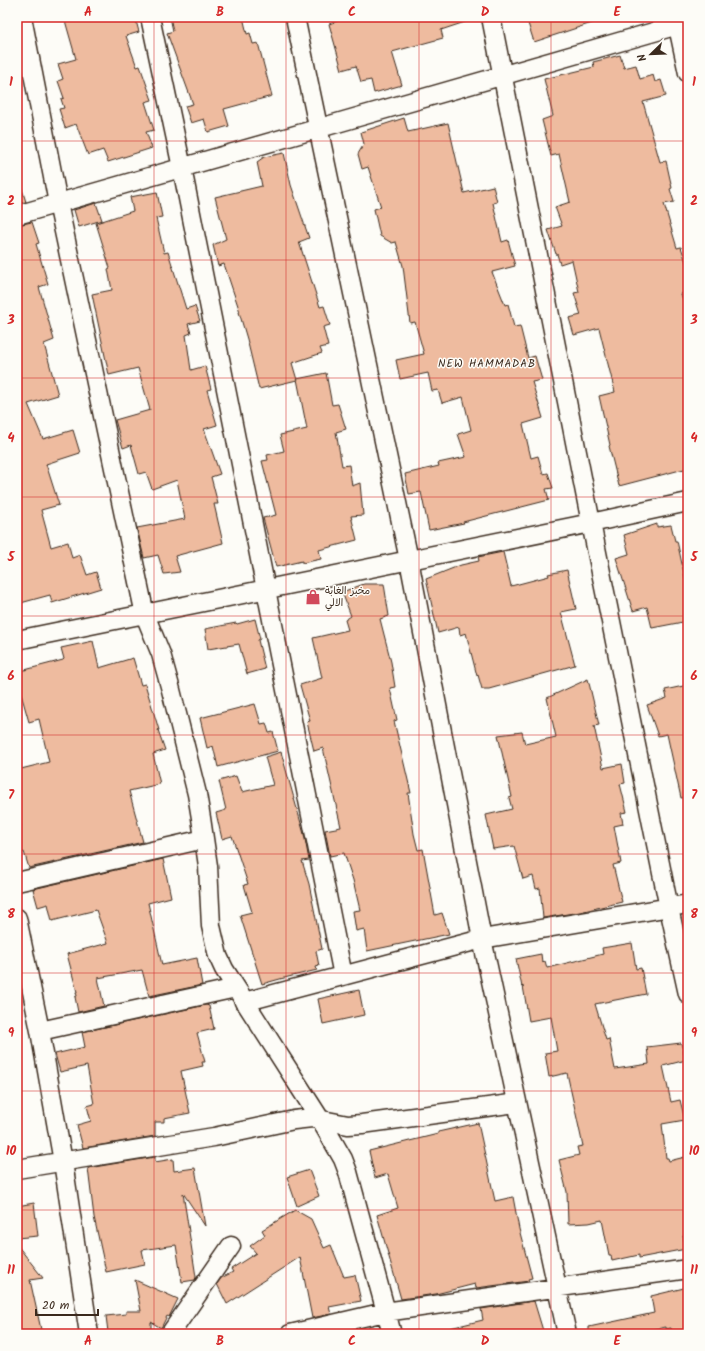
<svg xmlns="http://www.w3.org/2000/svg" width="705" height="1351" font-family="Kalam,'Playpen Sans Arabic',sans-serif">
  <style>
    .building { fill: #eebb9f; stroke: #3b2a1e }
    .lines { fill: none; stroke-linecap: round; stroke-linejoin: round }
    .minor-casing { stroke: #3b2a1e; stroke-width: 21 }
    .minor { stroke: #fdfcf7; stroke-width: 18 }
    .grid { fill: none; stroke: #d62828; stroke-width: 1; stroke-opacity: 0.55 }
    .labels { text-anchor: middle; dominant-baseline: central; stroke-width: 3; stroke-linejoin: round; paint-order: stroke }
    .poi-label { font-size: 10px; fill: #3b2a1e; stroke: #fdfcf7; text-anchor: start }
    .neighbourhood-label { font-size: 11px; letter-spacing: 1px; fill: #3b2a1e; stroke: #fdfcf7 }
    .neatline { fill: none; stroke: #d62828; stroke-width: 1.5 }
    .grid-label { font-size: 13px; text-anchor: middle; font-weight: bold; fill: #d62828 }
  </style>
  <rect width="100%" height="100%" fill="#fdfcf7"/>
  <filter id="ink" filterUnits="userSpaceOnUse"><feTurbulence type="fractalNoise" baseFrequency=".025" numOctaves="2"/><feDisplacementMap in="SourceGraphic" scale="8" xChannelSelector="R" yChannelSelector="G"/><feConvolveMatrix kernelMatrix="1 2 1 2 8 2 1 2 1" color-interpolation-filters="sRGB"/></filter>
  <g filter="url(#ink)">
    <!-- building -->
    <path class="building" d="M64,17h71l4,15 -13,4 11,31 3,-1 12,34 -7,2 9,28 -8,2 6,16 -44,14 -5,-12 -15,5 -12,-31 -11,4 -6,-19 5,-1 -3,-9 3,-1 -6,-17 5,-2 -5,-15 18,-5z
      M170,17h73l4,17 3,-1 3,11 5,-1 14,53 -48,13 5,17 -21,6 -4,-13 -13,4 -6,-17 8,-2 -26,-71 6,-2z
      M348,17h122l1,3 -30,10 2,8 -51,14 10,33 -28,8 -3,-13 -10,2 -5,-16 -14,4 -13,-46z
      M526,17h72v4l-64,21z
      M620,55l4,13 12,-3 4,14 13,-4 2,7 6,-2 5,16 -23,6 17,60 6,-1 6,27 -2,1 4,13 -10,2 13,44 4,-1 7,21v23l-7,3 7,20v154l-69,18 -10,-40 1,-1 -11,-49 16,-4 -16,-64 -25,7 -5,-17 12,-3 -7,-22 5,-1 -7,-32 -12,4 -3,-10h-1l-8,-24 14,-4 -7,-19 15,-5 -11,-48 -8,2 -9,-36 11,-4 -9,-37 50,-12 -1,-5z
      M404,118l4,14 40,-9 16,70 29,-7 4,16 -4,1 9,39 6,-2 7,26 -23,6 13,33 3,-1 6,23 6,-1 8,32 7,-2 7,24 -10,2 11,36 -20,6 8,34 7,-2 5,18 5,-1 5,15 -7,1 3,11 -86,22 1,1 -35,7 -8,-38 -12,2 -4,-20 34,-8 -1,-3 28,-6 -8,-23 13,-4 -8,-33 -21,6 -4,-13 -6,1 -4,-18 -28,6 -4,-19 28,-6 -9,-32 -5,1 -7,-57 -7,-24 -4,1 -12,-7 -6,-27 7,-2 -13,-40 -6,2 -4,-15 6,-10 -3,-12z
      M284,153l7,32 18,53 -10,4 21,65 4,-1 6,19 -7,2 5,19 -8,2 2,5 -30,10 5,17 -38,9 -12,-50 -8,-27h1l-16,-48 -6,2 -5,-21 13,-6 -11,-42 47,-11 -5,-24 7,-5z
      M21,186l5,16 -9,2v-17z
      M157,192l5,25 -6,1 8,35 4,-1 18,57 9,-3 5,15 -12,3 3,9 -5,2 5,35 14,-4 6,23 -4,1 10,35 -13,4 16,45 -9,3 7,27h-4l9,39 -48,13 5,16 -16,2 -6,-19 -14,3 -7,-30 48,-9 -8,-39 -25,9 -6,-17 -7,2 -8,-29 -8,3 -8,-28 35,-10 -12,-42 -29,7 -17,-81 20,-4 -4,-21 2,-1 -14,-45 37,-12 -3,-14z
      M96,203l6,17 -23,7 -5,-17z
      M32,222l7,21 -3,1 12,40 -9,3 15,53 -10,4 14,51 -30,9 15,35 30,-9 7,23 -34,11 13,41 -18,5 10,37 17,-5 4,16 8,-3 7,20 9,-3 5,16 -49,15 -2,-8 -33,9v-379z
      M326,373l6,32 6,-1 8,25 -10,3 6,34 7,-1 3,21 8,-3 3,32 -12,1 6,24 -38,10 2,9 -19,4v-2l-26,6 -13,-49 13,-3 -14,-54 6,-1 -1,-5 17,-4 -4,-16 27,-6 -10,-50z
      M657,524v3l14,-2 4,16h2l11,50v30l-36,7 -5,-21 -14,4 -17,-53 13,-4 -5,-19z
      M503,552l8,34 38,-10 -1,-2 19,-4 9,39 -15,3 14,53 -86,24h-7l-4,-14 -1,1 -11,-43 -6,2 -1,-8 -21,6 -12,-54 35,-14 18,-4 -1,-4z
      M364,584h20l5,32 -9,3 11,43 4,25 -5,1 7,32 -3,1 17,72h-3l6,41 4,16 5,-1 12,66 7,-2 7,21 -82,17 -3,-22 -8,2 -3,-20 7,-1 -7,-30 -9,-27 -14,3 -5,-26 16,-3 -18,-79 -9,3 -7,-29 3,-1 -10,-36 22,-7 -9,-40 35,-8 -3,-10 6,-4 -9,-24z
      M255,619l5,20 -2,1 7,29 -18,5 -8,-30 -31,5 -3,-20 31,-6 1,1z
      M93,641l6,27 34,-10 8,27 4,-1 14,46h-1l7,20 -12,4 7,30 -31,7 14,51 -114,26 -5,-16 -7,2v-20l3,-1 -2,-6 3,-1 -4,-12v-44l32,-8 -10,-43 -10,3 -12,-42v-8l46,-12 1,-1 -3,-11z
      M588,679l11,46 -5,1 9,42 19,-4 3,19 -5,1 7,28 -6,1 2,11 -9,2 7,37 -8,2 9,37 -42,10 -37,6 -3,-30 -4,1 -3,-13 -10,3 -9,-33 -21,3 -7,-34 26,-6 -3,-11 3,-1 -14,-62 24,-3 3,12 31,-7 -9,-39z
      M688,685v112l-7,1 -14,-64 -9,2 -11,-31 20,-7 -2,-8z
      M255,704l6,20 5,-1 3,10 4,-1 5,19 -60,16 -5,-21 -6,2 -7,-30z
      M281,752l23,82 5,26 -7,1 7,23 13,65 -6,2 3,15 -3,1 1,3 -37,9 -18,5 -22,-69 12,-3 -8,-27 4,-1 -16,-48 -10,3 -6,-26 10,-3 -7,-29 17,-5 6,16 31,-7 -8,-28z
      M163,859l8,38 -23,6 14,62 35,-7 5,27 -53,11 -7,-26 -44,8 6,28 -26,6 -3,-15 2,-1 -1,-4h1l-10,-38 41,-11 -12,-33 -44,11 -4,-17 -10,3 -5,-18z
      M632,943l4,26 5,-1 5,26 -51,10 11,36 3,-1 6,30 34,-5 -2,-17 34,-4 5,17 -23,6 8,36 9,-2 5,20 -23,4 4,34h2l1,3 16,-4 3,11v67l-5,1 3,13 -47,9v-3l-27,6 -1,-6h-2l-7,-35 -13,3 -21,1 -1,-32 -8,-32 20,-5 -2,-8 6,-1 -16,-73 -18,4 -4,-24 12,-2 -6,-34 -22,4 -6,-35 -1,1 -6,-28 25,-5 1,8 3,-1 2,7 56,-14 -1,-6z
      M359,990l5,25 -41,9 -5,-25z
      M206,1005l3,1 5,23 -17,4 8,29h-3l1,4 -22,5 9,42 -26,5v4h-9v14l-72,12 -6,-23 14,-4 -4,-15 7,-2 -7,-38 -27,6 -5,-18 30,-7 -3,-15z
      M478,1123l17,78 18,-4 6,32 13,49 -4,1 1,2 -53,7 -1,-4 -39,10 -35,5 -24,-84 21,-7 -10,-34 -13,4 -6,-27 69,-17v-2z
      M155,1157v5l18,-3 1,12 21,-3 10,58 -22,-33 13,84 -1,3 -13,2 -6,-37 -34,5 3,14 -39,8 -12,-55 -6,-49z
      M309,1170l10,26 -22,10 -10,-29z
      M34,1203l4,33 -21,2v-32z
      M295,1210l16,9 13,29 7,-3 13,32 11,-2 6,26 -32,6 2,7 -19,4 -12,-61 -73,47 -10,-20 4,-6 12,-6 -2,-3 25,-16 -6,-7 15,-11 -3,-5z
      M17,1245l26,33 -13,2 12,54h-25z
      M135,1280l43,19 -9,18 -2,-1 -6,12 -10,-6v12h-26v-3l-17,1 -2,-16 20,-2v-3h15z
      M688,1287v47h-16l-1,-6 -5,1v-2l-35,7h-42v-7l65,-14 -3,-17z
      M534,1301l10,33h-93l-1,-6 33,-8 -2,-11z"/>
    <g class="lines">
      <!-- minor casing -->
      <g class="minor-casing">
        <path id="minor" d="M22,17l36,186 87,412 16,39 10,36 26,104 4,24 7,48 3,60 7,30 6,13 96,150 23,40 5,13 44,162
          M150,17l32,151 161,808
          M295,17l114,543 73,379 85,395
          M491,17l100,506 78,385 19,86
          M676,17l12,56
          M17,215c221,-62 440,-128 661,-190
          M17,640l574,-117 97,-21
          M17,882l187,-43
          M17,918l23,113 23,131 26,172
          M244,1002l238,-63 206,-35
          M40,1031l196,-43
          M17,1169l197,-32 80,-17 18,-2 36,7 14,-1 155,-21
          M170,1334l61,-88
          M290,1334l95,-22 303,-43"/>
      </g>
      <!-- minor -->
      <use href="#minor" class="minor"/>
    </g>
  </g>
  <!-- grid -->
  <path class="grid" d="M154,17v1317M286,17v1317M419,17v1317M551,17v1317M17,141h671M17,260h671M17,378h671M17,497h671M17,616h671M17,735h671M17,854h671M17,973h671M17,1091h671M17,1210h671"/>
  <!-- icons -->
  <defs>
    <g id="shop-bare" transform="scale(1.2)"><path d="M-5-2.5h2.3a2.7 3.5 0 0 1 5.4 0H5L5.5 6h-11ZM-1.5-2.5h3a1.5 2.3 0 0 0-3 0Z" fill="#d1495b" stroke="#fdfcf7" stroke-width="2.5" paint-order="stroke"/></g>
  </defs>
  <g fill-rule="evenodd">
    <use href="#shop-bare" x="313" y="597"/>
  </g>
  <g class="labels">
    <!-- poi labels -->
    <g class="poi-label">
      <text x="325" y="591">مخبز الغابة<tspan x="325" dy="12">الالي</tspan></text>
    </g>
    <!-- neighbourhood labels -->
    <g class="neighbourhood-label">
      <text x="487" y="364">NEW HAMMADAB</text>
    </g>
  </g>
  <!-- margin -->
  <rect width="705" height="1351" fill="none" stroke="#fdfcf7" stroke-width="44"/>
  <!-- north arrow -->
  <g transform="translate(651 54) rotate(247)" stroke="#fdfcf7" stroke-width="3" paint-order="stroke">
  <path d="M0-3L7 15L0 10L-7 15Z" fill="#3b2a1e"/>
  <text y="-6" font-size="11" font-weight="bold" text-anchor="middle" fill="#3b2a1e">N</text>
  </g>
  <!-- scale -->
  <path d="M36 1309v6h62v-6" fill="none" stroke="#3b2a1e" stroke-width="2"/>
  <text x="42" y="1309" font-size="12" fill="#3b2a1e" stroke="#fdfcf7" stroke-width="3" paint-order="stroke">20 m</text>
  <rect x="22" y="22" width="661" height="1307" class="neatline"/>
  <g class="grid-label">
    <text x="88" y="16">A</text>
    <text x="220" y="16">B</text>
    <text x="352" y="16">C</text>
    <text x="485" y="16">D</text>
    <text x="617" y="16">E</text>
    <text x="11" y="86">1</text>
    <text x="694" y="86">1</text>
    <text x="11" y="205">2</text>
    <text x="694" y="205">2</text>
    <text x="11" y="324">3</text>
    <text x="694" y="324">3</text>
    <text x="11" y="442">4</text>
    <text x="694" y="442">4</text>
    <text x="11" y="561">5</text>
    <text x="694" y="561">5</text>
    <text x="11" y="680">6</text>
    <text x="694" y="680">6</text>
    <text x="11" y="799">7</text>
    <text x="694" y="799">7</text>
    <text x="11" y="918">8</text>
    <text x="694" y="918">8</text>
    <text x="11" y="1037">9</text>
    <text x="694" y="1037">9</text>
    <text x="11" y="1155">10</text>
    <text x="694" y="1155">10</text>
    <text x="11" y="1274">11</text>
    <text x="694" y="1274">11</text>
    <text x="88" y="1345">A</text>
    <text x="220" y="1345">B</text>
    <text x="352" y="1345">C</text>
    <text x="485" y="1345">D</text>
    <text x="617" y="1345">E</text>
  </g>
</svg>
